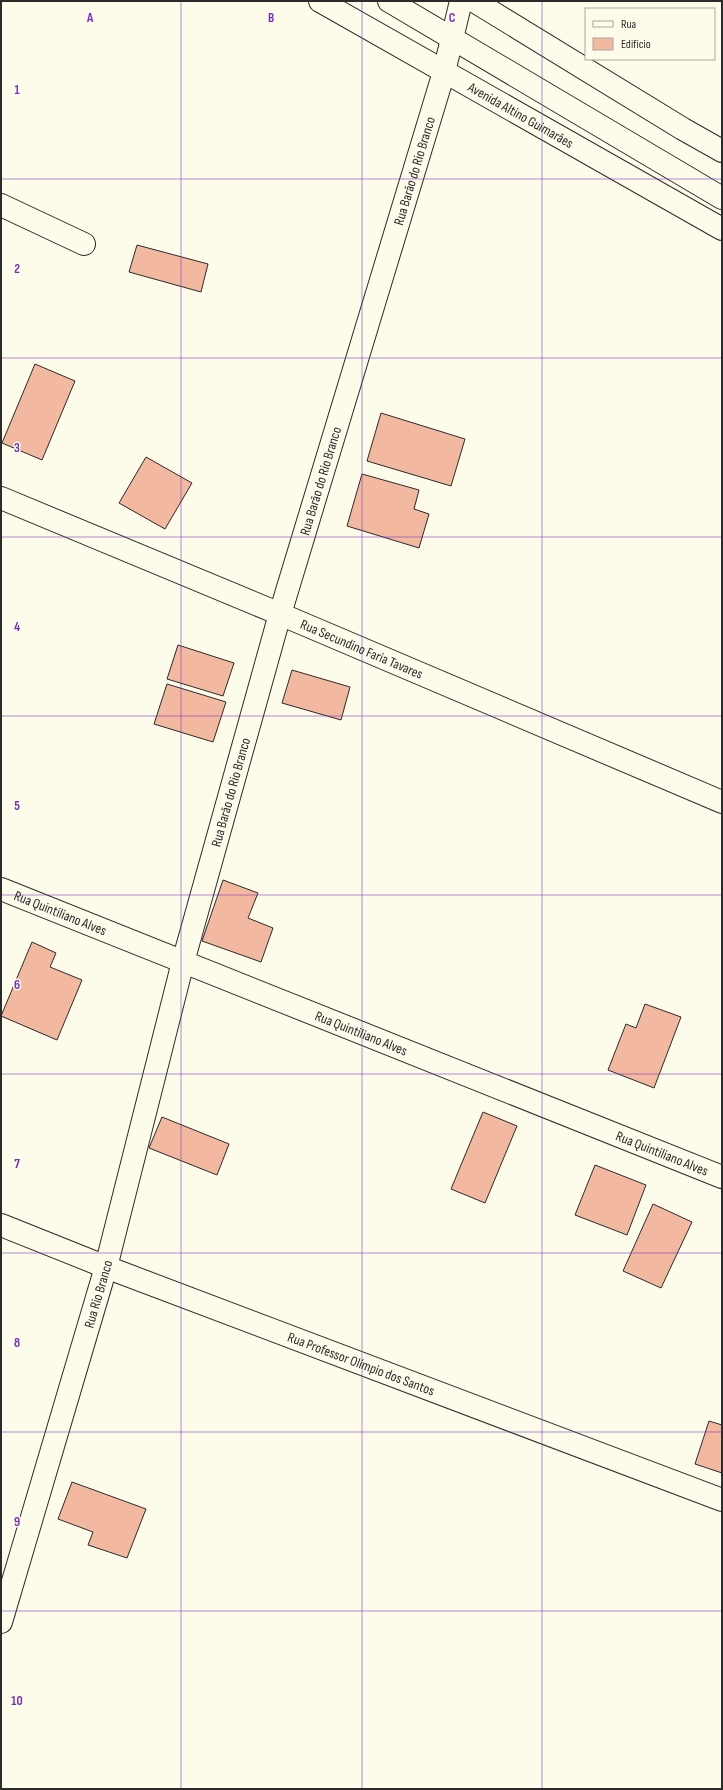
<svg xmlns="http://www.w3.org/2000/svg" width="723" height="1790" font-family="'Sofia Sans Condensed',sans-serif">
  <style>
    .building { fill: #f2b8a0; stroke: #2b2b2b }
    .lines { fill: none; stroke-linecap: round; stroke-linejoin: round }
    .pedestrian-casing { stroke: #2b2b2b; stroke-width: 24 }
    .minor-casing { stroke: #2b2b2b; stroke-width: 24 }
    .secondary-casing { stroke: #2b2b2b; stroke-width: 24 }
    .pedestrian { stroke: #fdfbea; stroke-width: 22 }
    .minor { stroke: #fdfbea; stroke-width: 22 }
    .secondary { stroke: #fdfbea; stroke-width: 22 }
    .grid { fill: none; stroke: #7b2cbf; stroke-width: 1; stroke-opacity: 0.55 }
    .labels { text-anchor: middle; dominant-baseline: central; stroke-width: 3; stroke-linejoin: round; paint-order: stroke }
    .street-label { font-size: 14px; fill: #2b2b2b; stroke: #fdfbea }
    .grid-label { font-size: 13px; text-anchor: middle; font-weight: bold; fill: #7b2cbf; stroke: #fdfbea; stroke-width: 3; stroke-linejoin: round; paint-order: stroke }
  </style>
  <rect width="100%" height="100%" fill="#fdfbea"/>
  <!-- building -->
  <path class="building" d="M137,245l71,19 -7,28 -72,-20z
    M35,364l40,17 -33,79 -40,-17z
    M381,413l84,26 -14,47 -84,-25z
    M146,457l46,26 -27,46 -46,-26z
    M362,474l57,16 -5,19 15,5 -10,34 -72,-22z
    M178,645l56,18 -11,33 -56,-17z
    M292,670l58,17 -9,33 -59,-17z
    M167,684l59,18 -13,40 -59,-18z
    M223,880l35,13 -10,25 25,10 -12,34 -59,-21z
    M32,942l24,11 -6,14 32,13 -25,60 -56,-24z
    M645,1004l36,13 -27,71 -46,-18 18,-46 10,4z
    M483,1112l34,14 -32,77 -34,-14z
    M162,1117l67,27 -12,31 -68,-27z
    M595,1165l51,20 -19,50 -52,-20z
    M653,1204l39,18 -31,66 -38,-17z
    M709,1421l13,4v48l-27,-9z
    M72,1482l74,27 -19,49 -39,-13 5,-13 -35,-13z"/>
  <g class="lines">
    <!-- pedestrian casing -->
    <g class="pedestrian-casing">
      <path id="pedestrian" d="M389,1l333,197"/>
    </g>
    <!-- minor casing -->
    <g class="minor-casing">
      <g id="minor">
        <path d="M1,205l83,39"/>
        <path id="s1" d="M1,498l279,116 442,188"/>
        <path id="s2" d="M1,889l721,288"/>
        <path id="s3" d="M1,1225l105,42 616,233"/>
        <path id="s4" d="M1,1622l105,-355 77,-305 97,-348 164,-542 17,-71"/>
      </g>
    </g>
    <!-- secondary casing -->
    <g class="secondary-casing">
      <g id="secondary">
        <path id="s5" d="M320,1l402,228"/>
        <path d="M474,1l209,128 39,22"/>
      </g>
    </g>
    <!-- pedestrian -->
    <use href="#pedestrian" class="pedestrian"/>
    <!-- minor -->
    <use href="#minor" class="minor"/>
    <!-- secondary -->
    <use href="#secondary" class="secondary"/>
  </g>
  <!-- grid -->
  <path class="grid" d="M181,1v1788M362,1v1788M542,1v1788M1,179h721M1,358h721M1,537h721M1,716h721M1,895h721M1,1074h721M1,1253h721M1,1432h721M1,1611h721"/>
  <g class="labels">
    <!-- street labels -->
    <g class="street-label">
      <text stroke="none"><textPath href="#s5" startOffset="231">Avenida Altino Guimarães</textPath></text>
      <text stroke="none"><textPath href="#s4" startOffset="1509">Rua Barão do Rio Branco</textPath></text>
      <text stroke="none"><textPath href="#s4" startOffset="1185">Rua Barão do Rio Branco</textPath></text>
      <text stroke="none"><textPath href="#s1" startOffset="391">Rua Secundino Faria Tavares</textPath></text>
      <text stroke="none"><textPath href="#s4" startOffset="861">Rua Barão do Rio Branco</textPath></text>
      <text stroke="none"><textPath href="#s2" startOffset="64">Rua Quintiliano Alves</textPath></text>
      <text stroke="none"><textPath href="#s2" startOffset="388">Rua Quintiliano Alves</textPath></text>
      <text stroke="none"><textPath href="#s2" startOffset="712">Rua Quintiliano Alves</textPath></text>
      <text stroke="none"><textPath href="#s4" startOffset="342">Rua Rio Branco</textPath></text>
      <text stroke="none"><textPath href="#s3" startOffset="386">Rua Professor Olímpio dos Santos</textPath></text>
    </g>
  </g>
  <g class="grid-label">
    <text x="90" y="22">A</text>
    <text x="271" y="22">B</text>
    <text x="452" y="22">C</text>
    <text x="17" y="94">1</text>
    <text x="17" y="273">2</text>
    <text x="17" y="452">3</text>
    <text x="17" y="631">4</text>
    <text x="17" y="810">5</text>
    <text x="17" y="989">6</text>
    <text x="17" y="1168">7</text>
    <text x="17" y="1347">8</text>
    <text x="17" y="1526">9</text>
    <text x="17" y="1705">10</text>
  </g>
  <!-- border -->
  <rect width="723" height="1790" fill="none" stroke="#2b2b2b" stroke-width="4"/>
  <!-- legend -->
  <rect x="585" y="8" width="130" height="52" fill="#fdfbea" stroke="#a9a89e"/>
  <rect x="593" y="21" width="20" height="6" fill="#fdfbea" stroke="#a9a89e"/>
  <text x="621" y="28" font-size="12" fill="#2b2b2b">Rua</text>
  <rect x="593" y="38" width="20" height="12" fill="#f2b8a0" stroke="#a9a89e"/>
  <text x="621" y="48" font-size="12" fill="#2b2b2b">Edifício</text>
</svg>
